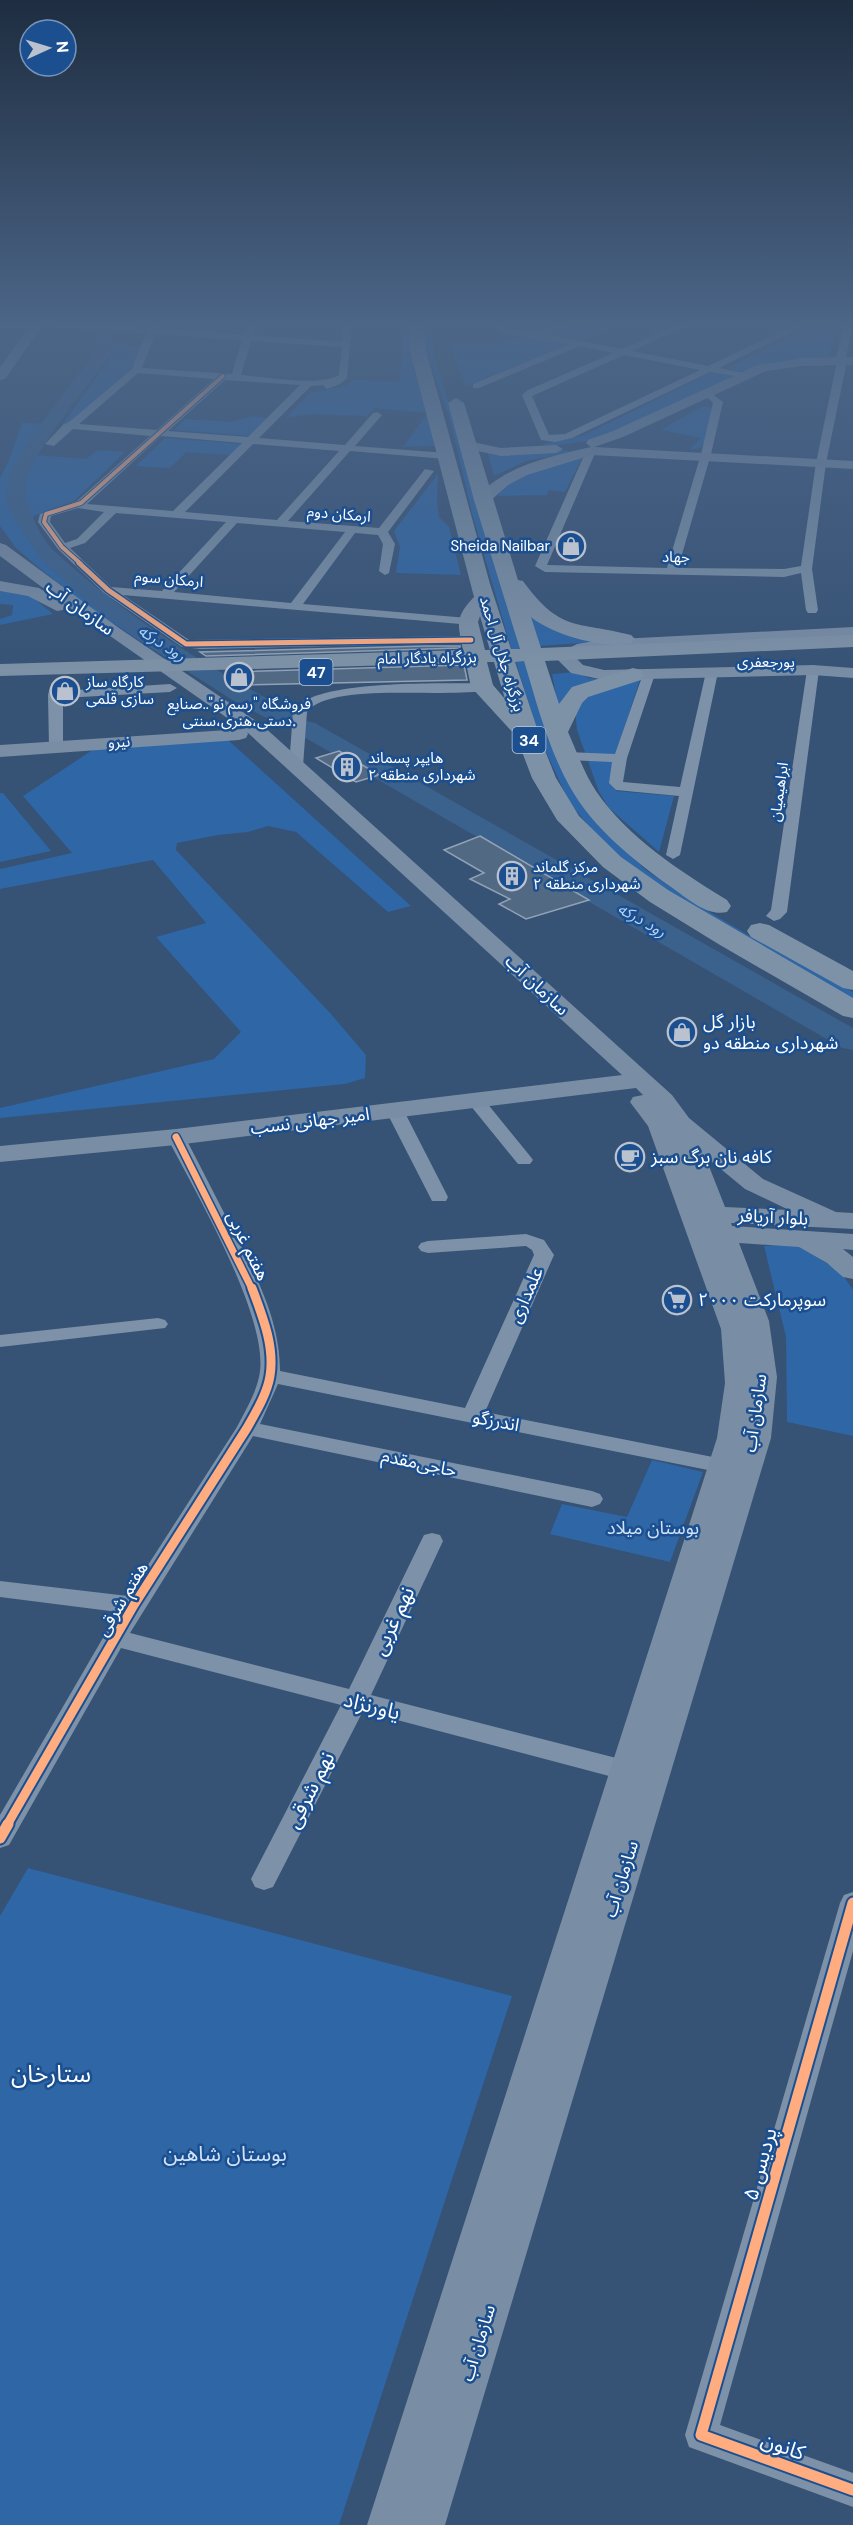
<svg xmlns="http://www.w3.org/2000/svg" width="853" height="2525" font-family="'DM Sans','Noto Sans Arabic',sans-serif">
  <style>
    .green { fill: #2f66a5 }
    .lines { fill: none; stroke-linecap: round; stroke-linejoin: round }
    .river { fill: #3b618d; fill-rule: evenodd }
    .building { fill: #526984; stroke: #92a2b6; stroke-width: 1.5 }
    .street { fill: #7d92a8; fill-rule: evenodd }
    .secondary { fill: #798da4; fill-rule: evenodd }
    .highway { fill: #7e92a7; fill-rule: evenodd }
    .cycleway-far4-casing { stroke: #1b4f8f; stroke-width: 6 }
    .cycleway-far3-casing { stroke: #1b4f8f; stroke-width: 8 }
    .cycleway-far2-casing { stroke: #1b4f8f; stroke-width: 10 }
    .cycleway-far1-casing { stroke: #1b4f8f; stroke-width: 13 }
    .cycleway-casing { stroke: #1b4f8f; stroke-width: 15 }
    .cycleway-far4 { stroke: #ffac80; stroke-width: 4 }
    .cycleway-far3 { stroke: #ffac80; stroke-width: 5 }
    .cycleway-far2 { stroke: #ffac80; stroke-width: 7 }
    .cycleway-far1 { stroke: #ffac80; stroke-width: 9 }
    .cycleway { stroke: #ffac80; stroke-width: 11 }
    .labels { text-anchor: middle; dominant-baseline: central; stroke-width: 5; stroke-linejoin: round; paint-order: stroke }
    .far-street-label { font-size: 15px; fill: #fff; stroke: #1b4f8f }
    .far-poi-label { font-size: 15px; fill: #fff; stroke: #1b4f8f; text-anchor: start }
    .far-water-label { font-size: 16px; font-style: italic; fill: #b5d3f5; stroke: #1b4f8f }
    .shield { fill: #1b4f8f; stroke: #bbcadd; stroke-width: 1.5 }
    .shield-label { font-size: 16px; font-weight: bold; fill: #fff }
    .street-label { font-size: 18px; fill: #fff; stroke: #1b4f8f }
    .poi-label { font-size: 18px; fill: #fff; stroke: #1b4f8f; text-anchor: start }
    .park-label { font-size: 18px; fill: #cfe3fa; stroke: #1b4f8f }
    .near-street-label { font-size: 21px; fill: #fff; stroke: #1b4f8f }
    .near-park-label { font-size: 21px; fill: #cfe3fa; stroke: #1b4f8f }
    .near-neighbourhood-label { font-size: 24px; fill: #fff; stroke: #1b4f8f }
  </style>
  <rect width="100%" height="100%" fill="#365274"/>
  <!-- green -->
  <path class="green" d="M426,323h5l1,21 4,18 102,336 10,42 8,15 59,86 31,29 45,31 69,41 93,50v9l-192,-109 -64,-56 -28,-34 -28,-61 -32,-100 -37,-128 -22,-94 -24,-69z
    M579,323h47l-45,18 -37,-7z
    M817,323h24l-14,34 -53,5 -35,10 -11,-4z
    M402,332h7l5,39 17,41 3,34 -31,1 25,-34 -53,-5 -8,8 -54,-2 -26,3 23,-24 35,-7 9,-6 46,2z
    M532,337l37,7 -103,42 -17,-43 50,-1z
    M113,344l29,3 -11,22 -78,69 59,-83z
    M715,371l24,5 -145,64 -48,7 -2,-3 38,-8z
    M703,406l10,2 -7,30 -5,10 -12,2 12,-12 -40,-8z
    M253,416l15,2 -18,18 -76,-6 11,-11 45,3z
    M22,423l25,1 -33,48 -3,32 15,32 59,58 76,54 -8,2 -69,-47 -41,-32 -27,-23 -16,-22v-48l9,-18z
    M165,438l77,6 -11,11 -45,-3 -16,16 -34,-2z
    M98,450l27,2 -51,49 -46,17c-13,-29 -9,-40 9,-63l49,4z
    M563,450l8,2 -45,9 -32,15 -6,-22 25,1z
    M582,458l-17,34 -16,-2 -3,5 -48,1c16,-26 57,-30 84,-38z
    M438,474l-1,28 2,15 10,10 12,48 -65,-2 4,-26 -6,-16z
    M0,591l31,5 22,18 -53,11v-6l12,-4 1,-10 -13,-1z
    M528,609l65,33 -53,4z
    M576,672l13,6 17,2 -47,31 -7,-37z
    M640,680l-28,86 -2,15 6,10 58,5 -15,56 -50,-44 -10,-16 -22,-62 -2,-21 7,-11z
    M227,739l184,167 -23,6 -92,-80 -28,-6 -20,6 -30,3 -41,8 -1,7 155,164 35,41 -1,23 -20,6 -345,34v-10l214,-49 27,-27 -85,-95 50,-14 -53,-63 -153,29v-20l72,-16 -49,-57 71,-47z
    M0,793h3l48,58 -51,11z
    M795,1244l46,28 12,18v146l-66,-14 -1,-85 -22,-91z
    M652,1460l51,12 -33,90 -120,-28 12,-30 65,13z
    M28,1868l484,128 -173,529h-339v-609z"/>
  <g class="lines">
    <!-- river -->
    <path class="river" d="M105,326l8,5 -1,21c-21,31 -80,98 -86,132 -3,18 15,54 26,65 71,66 158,120 244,165l3,5 -3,5 -9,2 -9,-2 -44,-23 -88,-56 -61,-45 -45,-42 -30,-46 -4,-13 3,-25 31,-49 56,-73 1,-21z
      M306,721l9,2 538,305v22l-11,-2 -545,-315 -3,-5 3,-5z"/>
  </g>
  <!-- building -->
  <path class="building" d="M426,646h34v2l-254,8 -6,-4z
    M464,665l3,15 -222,5 -18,-13z
    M339,751l40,24 -23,7 -40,-24z
    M480,836l109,64 -63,19 -27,-15 11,-5 -40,-20 14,-6 -40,-23z"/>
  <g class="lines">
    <!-- street -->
    <path class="street" d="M0,323h32v1l-4,3h-28z
      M44,323h43l62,5 1,-5h9l-2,5 87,7 4,-12h8l-3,12 89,7 2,-19h8l-5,55 -7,6 -13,5 -4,-4 -12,1 -52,52 86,7 28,-32 4,-1 5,3 -27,31 91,7 5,3 -5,3 -96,-8 -62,70 91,7 46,-59 9,2 -46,61 7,12 -6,29 -4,2 -6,-4 4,-27 -5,-9 -23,-2 -52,71 165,14 6,4 -2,3 -349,-30 66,45 282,-4 4,1 2,3 -2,3 -274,6 -19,-2 -78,-54 -46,-44 -20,-27 2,-8 37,-13 73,-65 -77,-7 -19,17 -9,-2 19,-20 4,-1 64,-54 14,-36 -98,-7zM155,334l87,6 -10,34 -90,-6zM251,341l91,6 -3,28c-21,12 -72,2 -98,0zM138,373l76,6 -57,51 -78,-6zM225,380l75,5 -52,52 -80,-6zM161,436l81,7 -69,68 -86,-7zM253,444l86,7 -62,69 -92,-8zM78,508l26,4 -27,27 -12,4 -15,-21 1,-6zM116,513l110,9 -64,69 -51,-4 -41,-39 15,-5zM237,523l108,9 -54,71 -117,-11z
      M495,323h8l2,6 29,3 27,-9h14l-29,11 76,15 58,-26h12l-60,28 76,15 90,-43h12l-91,45 29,6v4l-38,-6 -138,66 -17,4 -14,-2 -19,-45 6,-5 85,-37 -33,-7 -101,42h-6v-4l97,-40 -70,-11 -4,-4zM624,355l76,15 -135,64 -16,1 -17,-39z
      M845,323h8v3l-8,35 -3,2 4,3 -20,97 -14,106 6,41 -2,3h-8l-2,-3 -5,-37 -17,4 -239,-5 -10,-6 51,-115 5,-3 5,3 -49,114 120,3 34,-114 12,-51 -6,-6 5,-3 11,8 -12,52 -33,114 106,1 17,-3 15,-103 20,-97 3,-2 -4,-3z
      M813,666l6,4 -32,242 -7,7 -6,2 -8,-5 5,-6 36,-240z
      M712,668l6,4 -38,183 -7,4 -7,-4 13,-59 -63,-6 -7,-7 3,-21 -45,-2 -7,-4 7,-4 48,2 28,-80 6,-4 5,1 1,3 -28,84 -4,24 57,5 26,-115z
      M56,683l5,1 2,7 107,-7 7,4 -7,4 -107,6v49l-7,4 -7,-4 -1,-52 2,-8z
      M482,683l5,1 1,3 -1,3c-38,9 -158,-9 -180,22l-4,54 -7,4 -7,-4 4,-54c15,-34 154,-28 189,-29z
      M476,1096l6,1 48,59 3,4 -3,4h-12l-48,-59 -3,-4 3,-4z
      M395,1106l6,1 3,4 44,86 -2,4h-14l-2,-4 -44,-86 3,-4z
      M176,1132l6,1 3,4c16,30 31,61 47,91 23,46 48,91 48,143l185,37 69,-153 -2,-5 -6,-4 -98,7 -7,-2 -3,-4 3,-4 7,-2 98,-7 18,6 10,15 -69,157 238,47 8,2 3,5 -3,5 -8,2 -445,-89 -18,40 332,67 8,3 3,5 -3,5 -8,3 -339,-71 -123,197 219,56 72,-148 3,-6 8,-2 8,2 3,6 -72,154 257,66 9,3 4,7 -4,7 -9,3 -265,-70 -90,176 -9,3 -9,-3 -4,-8 90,-174 -220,-57 -112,197 -9,3v-33l118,-203 -118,-15v-16l128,15 109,-169c8,-16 18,-32 22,-50 13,-56 -65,-187 -92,-240l3,-4z
      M158,1318l7,2 3,4 -3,4 -165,19v-12z
      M853,1892v59l-133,474 133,48v34l-164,-60 -4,-12 155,-532 4,-8z"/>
    <!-- secondary -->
    <path class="secondary" d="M32,323h12l-39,56 -5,1v-13z
      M853,357v8l-50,1 -37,5 -143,66 -29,10 259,14v8l-261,-14 -65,20 -19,10 -20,18 -5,2 -8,-5c26,-34 77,-44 116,-53l-5,-4 2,-3 25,-9 145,-66 45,-7z
      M468,441l33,7 55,-3 7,4 -7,4 -55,3 -38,-8 -2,-3 2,-3z
      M0,543l6,2 113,83 143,97 410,370 17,23 74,61 73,33 17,1v16l-122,-6 1,3 121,8v16l-10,-1 10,8v22l-10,-2 -16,-14 -28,-16 -60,-4 30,78 8,56 -6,61 -326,1087h-78l350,-1087 8,-55 -4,-54 -73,-203 -18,-24 3,-5 10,-2 -7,-7 -460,57 -176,17v-16l176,-17 446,-54 -375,-343 1,2 -2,4 -7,2 -239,17v-12l243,-16 -180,-126 2,3 -2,4 -6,1 -29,-15 -28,-5v-10l39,7 23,14 -62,-46zM705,1156l40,33 44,21 -64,-3z
      M853,627v10l-246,13 -18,2 -13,6 7,7 21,5 209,-5 40,3v10l-40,-3 -209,5 -33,-7 -13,-13 3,-8 16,-8 23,-4z"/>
    <!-- highway -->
    <path class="highway" d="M409,323h15l2,28 64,233 21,65h9l-46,-149 -26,-97 8,-5 8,5 54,177 5,1c38,52 53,40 108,54l4,4 -4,4c-26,7 -80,-9 -100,-26l10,31 312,-13v12l-308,14 14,43 13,-17 61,-19 8,2 3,5 -3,5 -53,17 -6,6 -14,29c9,20 16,41 28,59 32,47 84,80 131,109l4,6 -4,6c-20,5 -40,-14 -56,-25 -38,-27 -78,-59 -101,-100 -22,-39 -33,-83 -46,-126l-9,1 27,81 14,35 23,38 42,41 47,33 185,108v20l-10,-2 -123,-71 -70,-43 -47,-35 -46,-47 -25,-42 -16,-42 -45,-49 -5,-24 -466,13v-12l463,-14c-5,-26 -9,-32 11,-53l-64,-246zM480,616l10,34h-5l-7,-28zM487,662h7l11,37 -12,-14z
      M760,923l9,2 84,46v19l-10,-2 -92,-51 -4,-6 4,-6z"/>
    <!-- cycleway-far4 casing -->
    <g class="cycleway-far4-casing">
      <path id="cycleway-far4" d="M81,564l-19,-17 -18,-25 2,-8 35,-11 142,-127"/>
    </g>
    <!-- cycleway-far3 casing -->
    <g class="cycleway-far3-casing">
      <path id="cycleway-far3" d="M79,563l29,27 78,54 285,-4"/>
    </g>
    <!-- cycleway-far2 casing -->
    <g class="cycleway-far2-casing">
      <path id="cycleway-far2" d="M176,1137l76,152"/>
    </g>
    <!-- cycleway-far1 casing -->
    <g class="cycleway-far1-casing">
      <path id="cycleway-far1" d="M7,1825l127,-220 113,-177c9,-16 20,-34 23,-52 5,-30 -8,-61 -18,-88"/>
    </g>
    <!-- cycleway casing -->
    <g class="cycleway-casing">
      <path id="cycleway" d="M0,1838l8,-14
        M853,1903l-152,532 152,55"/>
    </g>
    <!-- cycleway-far4 -->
    <use href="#cycleway-far4" class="cycleway-far4"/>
    <!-- cycleway-far3 -->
    <use href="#cycleway-far3" class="cycleway-far3"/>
    <!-- cycleway-far2 -->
    <use href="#cycleway-far2" class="cycleway-far2"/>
    <!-- cycleway-far1 -->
    <use href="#cycleway-far1" class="cycleway-far1"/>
    <!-- cycleway -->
    <use href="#cycleway" class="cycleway"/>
  </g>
  <!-- sky -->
  <linearGradient id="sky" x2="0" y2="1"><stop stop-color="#1e2d40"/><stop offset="0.48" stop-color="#4c6688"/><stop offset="1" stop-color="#4c6688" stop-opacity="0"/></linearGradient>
  <rect width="853" height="677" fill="url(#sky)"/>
  <!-- icons -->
  <defs>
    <g id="shop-ring" transform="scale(1.5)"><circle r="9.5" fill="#1b4f8f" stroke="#b9c2ce" stroke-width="1.5"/><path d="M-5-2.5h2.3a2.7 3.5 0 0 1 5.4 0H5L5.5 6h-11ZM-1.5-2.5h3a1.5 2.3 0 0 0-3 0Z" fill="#b9c2ce"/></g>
    <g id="building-ring" transform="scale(1.5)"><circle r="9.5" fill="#1b4f8f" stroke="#b9c2ce" stroke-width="1.5"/><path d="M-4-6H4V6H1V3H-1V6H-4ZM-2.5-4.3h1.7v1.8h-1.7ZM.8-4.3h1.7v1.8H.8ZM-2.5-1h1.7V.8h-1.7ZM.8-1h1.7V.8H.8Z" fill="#b9c2ce"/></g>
    <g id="cafe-ring" transform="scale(1.5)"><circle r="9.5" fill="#1b4f8f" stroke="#b9c2ce" stroke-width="1.5"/><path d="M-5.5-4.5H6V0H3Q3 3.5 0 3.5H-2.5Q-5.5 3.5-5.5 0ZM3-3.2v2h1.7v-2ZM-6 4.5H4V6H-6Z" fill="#b9c2ce"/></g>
    <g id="supermarket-ring" transform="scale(1.5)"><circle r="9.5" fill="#1b4f8f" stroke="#b9c2ce" stroke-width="1.5"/><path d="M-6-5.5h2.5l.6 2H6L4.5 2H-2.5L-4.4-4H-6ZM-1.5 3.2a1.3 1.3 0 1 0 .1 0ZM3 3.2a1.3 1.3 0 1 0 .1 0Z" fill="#b9c2ce"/></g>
  </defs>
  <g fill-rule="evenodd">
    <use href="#shop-ring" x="571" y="546"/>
    <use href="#shop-ring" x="239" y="677"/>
    <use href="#shop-ring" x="65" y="691"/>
    <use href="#building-ring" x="347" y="767"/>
    <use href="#building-ring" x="512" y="876"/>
    <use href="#shop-ring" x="682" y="1032"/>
    <use href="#cafe-ring" x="630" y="1157"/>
    <use href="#supermarket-ring" x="677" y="1300"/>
  </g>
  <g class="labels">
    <!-- far-street labels -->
    <g class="far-street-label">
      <text transform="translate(339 514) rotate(5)">ارمکان دوم</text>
      <text transform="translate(676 557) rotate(1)">جهاد</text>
      <text transform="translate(169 579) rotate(5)">ارمکان سوم</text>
      <text transform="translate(502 654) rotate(73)">بزرگراه جلال آل احمد</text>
      <text transform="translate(427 658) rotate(-1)">بزرگراه یادگار امام</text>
      <text x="766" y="662">پورجعفری</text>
      <text transform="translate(119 742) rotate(-4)">نیرو</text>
      <text transform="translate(779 792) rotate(-82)">ابراهیمیان</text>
    </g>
    <!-- far-poi labels -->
    <g class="far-poi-label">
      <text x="550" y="546" text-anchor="end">Sheida Nailbar</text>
      <text x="86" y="682">کارگاه ساز<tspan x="86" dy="17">سازی قلمی</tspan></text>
      <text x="239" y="704" text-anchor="middle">فروشگاه "رسم نو"..صنایع<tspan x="239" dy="17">دستی،هنری،سنتی.</tspan></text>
      <text x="368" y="758">هایپر پسماند<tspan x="368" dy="17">شهرداری منطقه ۲</tspan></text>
      <text x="533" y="867">مرکز گلماند<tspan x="533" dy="17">شهرداری منطقه ۲</tspan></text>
    </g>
    <!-- far-water labels -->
    <g class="far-water-label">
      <text transform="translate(162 643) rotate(33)">رود درکه</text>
      <text transform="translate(642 920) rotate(30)">رود درکه</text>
    </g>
    <!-- shield labels -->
    <g class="shield">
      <rect x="299.5" y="659" width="33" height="26" rx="4.5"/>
      <rect x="512.5" y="727" width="33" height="26" rx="4.5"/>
    </g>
    <g class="shield-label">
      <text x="316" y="672">47</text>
      <text x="529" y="740">34</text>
    </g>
    <!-- street labels -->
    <g class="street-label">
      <text transform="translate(80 608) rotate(36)">سازمان آب</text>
      <text transform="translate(537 985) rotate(43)">سازمان آب</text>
      <text transform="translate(310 1121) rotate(-7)">امیر جهانی نسب</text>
      <text transform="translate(773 1217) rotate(3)">بلوار آریافر</text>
      <text transform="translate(248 1246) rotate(64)">هفتم غربی</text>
      <text transform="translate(526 1295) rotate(-66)">علمداری</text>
      <text transform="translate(755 1413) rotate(-82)">سازمان آب</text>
      <text transform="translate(496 1421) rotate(11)">اندرزگو</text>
      <text transform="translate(419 1463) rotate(12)">حاجی‌مقدم</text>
      <text transform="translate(122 1599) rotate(-59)">هفتم شرقی</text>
      <text transform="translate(621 1879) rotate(-73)">سازمان آب</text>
      <text transform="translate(478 2343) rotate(-73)">سازمان آب</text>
    </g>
    <!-- poi labels -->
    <g class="poi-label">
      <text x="703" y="1022">بازار گل<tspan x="703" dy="21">شهرداری منطقه دو</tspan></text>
      <text x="651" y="1157">کافه نان برگ سبز</text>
      <text x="698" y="1300">سوپرمارکت ۲۰۰۰</text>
    </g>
    <!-- park labels -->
    <g class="park-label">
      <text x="653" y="1528">بوستان میلاد</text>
    </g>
    <!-- near-street labels -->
    <g class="near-street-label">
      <text transform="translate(393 1621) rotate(-65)">نهم غربی</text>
      <text transform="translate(372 1706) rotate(14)">یاورنژاد</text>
      <text transform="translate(310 1790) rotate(-63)">نهم شرقی</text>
      <text transform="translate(760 2164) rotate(-74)">پردیس ۵</text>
      <text transform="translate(783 2446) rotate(20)">کانون</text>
    </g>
    <!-- near-park labels -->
    <g class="near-park-label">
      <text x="225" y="2154">بوستان شاهین</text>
    </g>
    <!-- near-neighbourhood labels -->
    <g class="near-neighbourhood-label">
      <text x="51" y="2073">ستارخان</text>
    </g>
  </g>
  <!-- north arrow -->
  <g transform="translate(48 48) rotate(86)"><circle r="28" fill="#1b4f8f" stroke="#7695bc" stroke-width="1.5"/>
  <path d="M0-4.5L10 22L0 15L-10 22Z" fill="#b9c2ce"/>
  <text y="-9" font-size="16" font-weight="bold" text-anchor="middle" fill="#ffffff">N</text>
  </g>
</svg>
